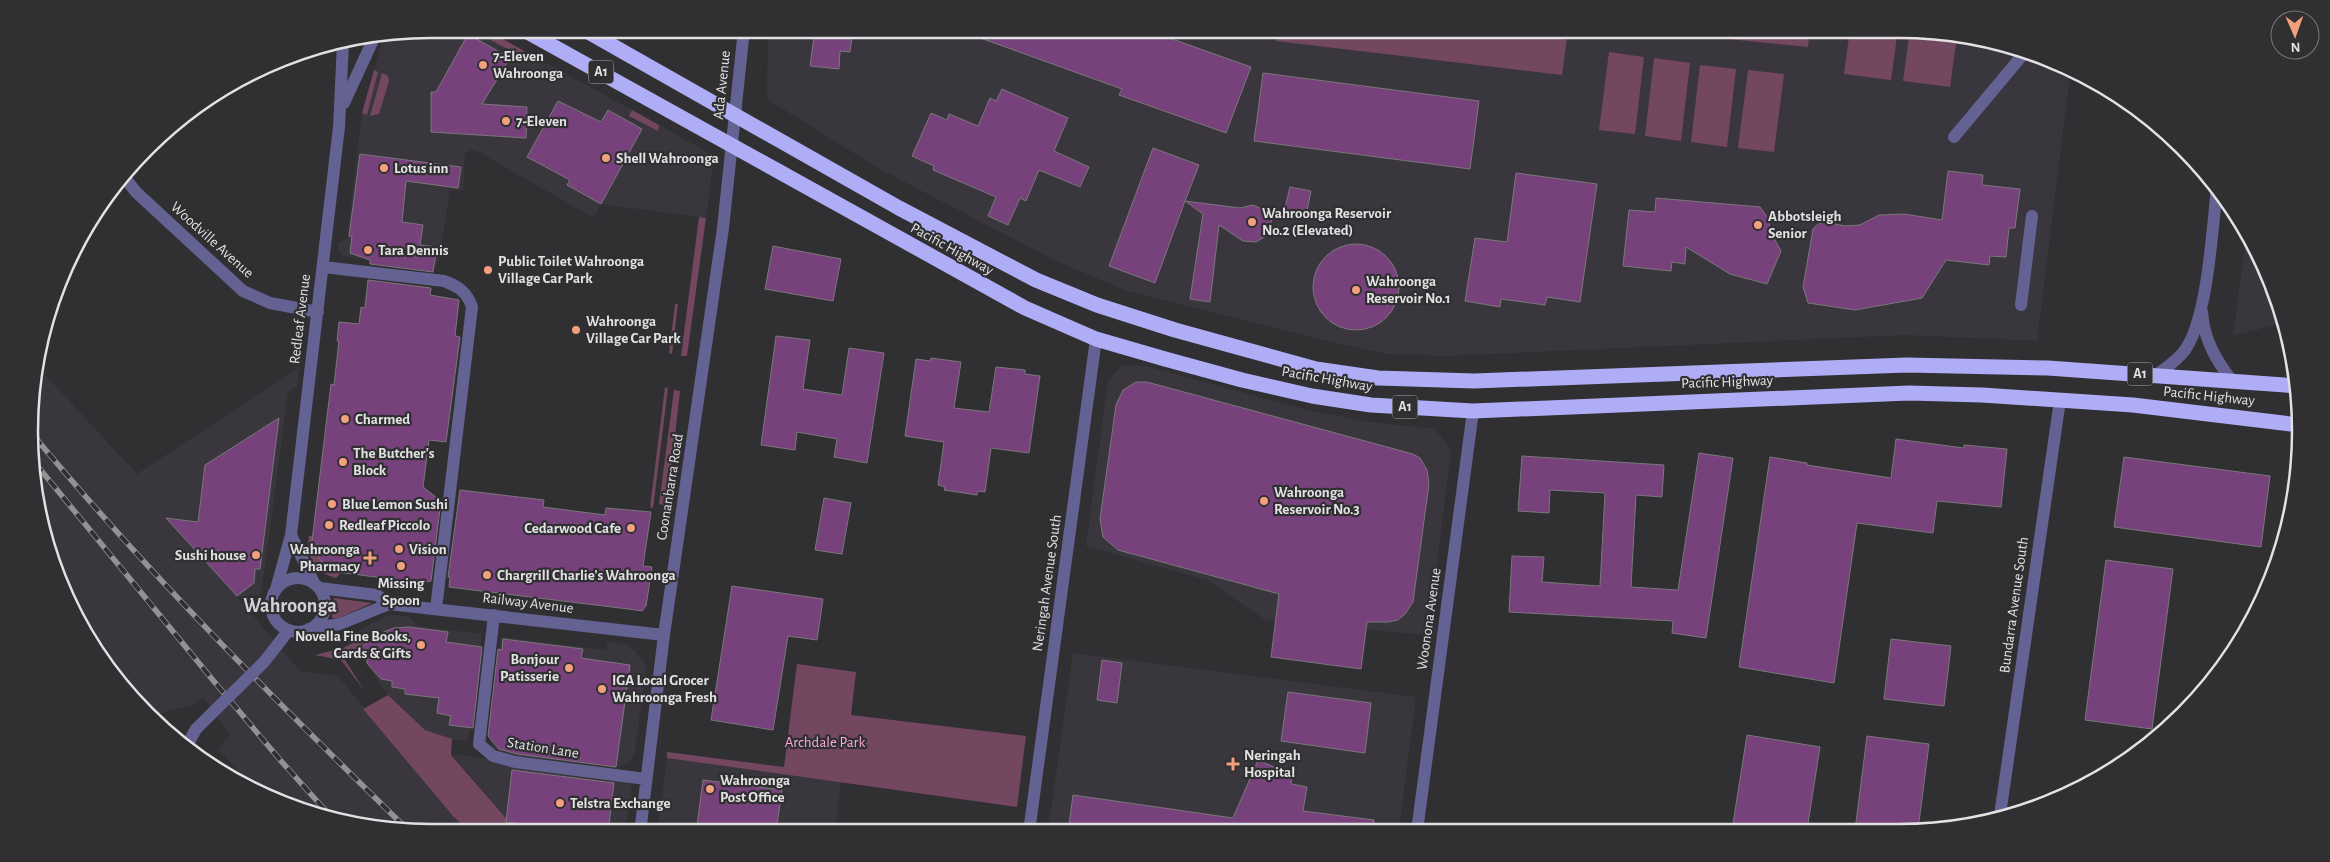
<svg xmlns="http://www.w3.org/2000/svg" width="2330" height="862" font-family="'Alegreya Sans',sans-serif">
  <style>
    .built { fill: #3a363e }
    .green { fill: #744761 }
    .building { fill: #77417b; stroke: #7a787a }
    .lines { fill: none; stroke-linecap: round; stroke-linejoin: round }
    .minor { stroke: #646293; stroke-width: 12 }
    .highway { stroke: #afadf5; stroke-width: 15 }
    .rail-casing { stroke: #929193; stroke-width: 5.5 }
    .rail { stroke: #302f32; stroke-width: 4; stroke-dasharray: 11; stroke-linecap: butt }
    .minor-bridge { stroke: #646293; stroke-width: 12 }
    .poi-dot { fill: #f2a07e; stroke: #302f32; stroke-width: 2 }
    .labels { text-anchor: middle; dominant-baseline: central; stroke-width: 4.5; stroke-linejoin: round; paint-order: stroke }
    .shield { fill: #302f32; stroke: #adacae; stroke-width: 1 }
    .shield-label { font-size: 14px; font-weight: bold; fill: #e2e2e3 }
    .poi-label { font-size: 15px; font-weight: bold; fill: #e2e2e3; stroke: #302f32; text-anchor: start }
    .street-label { font-size: 15px; fill: #e2e2e3; stroke: #302f32 }
    .park-label { font-size: 15px; fill: #fdaada; stroke: #302f32 }
    .district-label { font-size: 20px; font-weight: bold; fill: #d3d1d5; stroke: #302f32 }
    .rim { fill: none; stroke: #e2e2e3; stroke-width: 2.5 }
  </style>
  <rect width="100%" height="100%" fill="#302f32"/>
  <!-- built -->
  <path class="built" d="M431,29h54l221,122 3,5 3,14 -6,48 -105,-14 -7,14 -115,-66 -8,-2 -6,3 -2,38 -13,-2 -11,73 -4,5 -7,2 -85,-13 -5,-7v-6l9,-5 15,-125 19,-67 5,-10z
    M768,29h1131l104,14 68,25 -34,273 -132,-6 -457,21 -60,-2 -56,-12 -205,-51 -73,-31 -178,-93 -109,-68z
    M2247,229l33,73 5,20 -52,14z
    M35,364l102,110 162,-107 -1,18 -10,7 -23,174 -5,29 -23,2 63,74 38,5 115,140 18,17h-40l-104,-14 -70,-26 -39,-44 12,-14 -27,-38 -11,8 -34,9 -64,-64 -35,-65 -22,-75 -5,-132z
    M1142,365l169,46 60,11 64,7 16,21 -23,185 -161,-14 -60,-41 -121,-34 22,-166 14,-14z
    M390,614l19,3 9,9 64,8 -14,107 -16,-2 -27,-9 -37,-35 -26,-37 -9,-24z
    M501,637l105,13 1,-8 20,2 17,17 2,5 -11,86 -6,11 -13,5 -107,-13 -12,-3 -5,-5 -4,-12z
    M1073,653l343,44 -17,134 -351,1z
    M451,754l182,23 -8,56h-106z
    M667,758l174,24 -6,50 -178,1z"/>
  <!-- green -->
  <path class="green" d="M478,29h7l39,22 4,5 -3,2 -44,-23z
    M1278,29h290l-6,46 -286,-34z
    M1637,29h79l-1,8z
    M1720,29h90l-2,18 -89,-9z
    M1850,29h48l-7,51 -47,-6z
    M1910,30l47,6 -7,51 -47,-6z
    M1609,52l35,5 -9,77 -36,-4z
    M1654,58l36,5 -9,78 -36,-5z
    M1700,65l36,4 -9,78 -36,-5z
    M374,70l4,2 -11,43 -5,-2z
    M1748,70l36,4 -10,78 -36,-4z
    M382,73l6,3 1,5 -10,33 -9,2z
    M632,110l27,15 -1,6 -29,-15z
    M699,217l7,1 -19,138h-6z
    M675,304h3l-6,50 -3,-1z
    M665,387l3,1 -15,120 -3,-1z
    M674,390l6,1 -13,115 -8,-2z
    M309,536h3c1,19 11,31 29,37l-5,5c-21,-5 -31,-21 -27,-42z
    M334,598l38,5 -33,15h-7z
    M372,638l-29,19 21,33 -23,-30 -26,-5 28,-7 16,-8z
    M797,664l59,8 -5,43 175,21 -9,71 -350,-49v-6l117,15z
    M388,695l37,35 27,9 -1,16 68,78h-48l-18,-17 -90,-107z"/>
  <!-- building -->
  <path class="building" d="M815,29h38l-3,23 -10,-1 -1,18 -29,-3z
    M962,29h182l107,38 -25,66 -107,-38 3,-6 -161,-58z
    M468,34l42,24 -28,46 45,3 -1,31 -95,-6v-40h5z
    M1263,73l216,28 -9,68 -216,-28z
    M1002,89l66,29 -14,33 35,16 -9,20 -41,-17 -13,31 -6,-3 -12,27 -20,-9 8,-19 -63,-27 1,-4 -22,-10 19,-43 16,7 2,-6 29,12 12,-28 6,3z
    M558,101l43,21 7,-12 34,19 -41,75 -34,-19 3,-5 -43,-23z
    M1153,148l46,17 -14,36 55,7 13,-3 20,9 -4,17 -3,5 -10,6 -13,-1 -24,-16 -9,77 -20,-3 13,-85 -18,-13 -30,82 -46,-17z
    M360,154l101,13 -3,21 -52,-7 -4,41 21,3 -3,20 17,2 -4,25 -63,-8v-4l-20,-7 2,-17h-3z
    M1948,171l35,4 -1,10 38,4 -5,39h-6l-3,29 -16,-1 -1,9 -43,-5 -24,38 -67,12 -47,-7 -5,-16 10,-58 6,-6 8,-1 17,4 16,-1 19,-10 25,-1 38,6z
    M1516,173l81,11 -17,118 -33,-5 -2,8 -44,-6 -1,8 -35,-6 10,-63 32,4z
    M1290,187l21,4 -5,25 -22,-4z
    M1656,198l104,9 8,11 3,15 10,18 -14,33 -37,-10 -44,-27 -1,17 -13,-2 -1,9 -48,-5 6,-56 26,2z
    M1313 287a43 43 0 1 1 86 0a43 43 0 1 1-86 0Z
    M773,246l68,13 -8,42 -68,-12z
    M368,280l63,8 -1,7 29,5 -4,36 5,1 -14,105 -17,-2 -6,47 18,14 -10,80 -9,2 -85,-11 -14,-8 -9,-15 -2,-8 19,-157 3,1 5,-44h-2l2,-19 20,2 2,-17 4,1z
    M776,336l34,4 -7,49 39,6 7,-47 35,5 -17,110 -33,-6 3,-18 -40,-7 -2,18 -34,-5z
    M931,358l30,4 -7,46 35,4 7,-45 29,3v4l15,2 -11,77 -38,-5 -6,44 -7,-1 -1,4 -33,-5 1,-3 -7,-2 6,-43 -39,-6 11,-77 14,2z
    M1136,382h11l266,72 7,4 7,12 2,14 -16,118 -8,12 -7,6 -10,2h-21l-6,47 -90,-12 8,-63 -161,-44 -15,-13 -3,-18 16,-114 7,-15z
    M279,418l-19,151h-5l-1,14 -17,13 -71,-78 32,4 7,-57z
    M1896,439l68,9v-3l43,4 -6,58 -64,-6 -4,32 -76,-10 -23,160 -95,-16 31,-210 37,6v2l84,13z
    M1699,453l34,5 -27,180 -34,-5 1,-12 -164,-9 3,-56 32,1 -2,25 58,4 5,-93 -55,-3 -1,23 -31,-2 4,-55 142,9 -2,32 -26,-2 -5,92 47,3z
    M2124,457l146,19 -9,71 -147,-20z
    M460,490l84,10 -1,7 62,8 1,-7 45,4 -8,54 9,1 -6,39 -4,5 -6,-1 -187,-23 1,-10h-2z
    M824,498l27,5 -9,51 -27,-4z
    M2106,560l67,9 -21,160 -67,-9z
    M732,586l91,13 -6,41 -29,-4 -15,94 -62,-10z
    M409,627l39,5 -2,10 36,5 -9,81 -24,-3 2,-9 -14,-3 2,-15 -34,-4v-5l-13,-2v-6l-11,-2 -14,-16v-9l-9,-5 23,-16 13,-5z
    M503,639l80,10 -2,9 49,7 -14,102 -99,-13 -18,-5 -11,-13 10,-87 4,1z
    M1891,639l60,7 -7,60 -60,-7z
    M1102,660l20,3 -5,40 -20,-3z
    M1288,692l83,11 -6,50 -84,-12z
    M1747,735l73,12 -13,83h-75z
    M1867,736l62,8 -11,86h-63z
    M1258,760l34,15 -1,9 16,3 -4,24 71,9 -1,11 -305,1 5,-37 160,23z
    M512,770l102,13 -6,50h-48l1,-4 -55,-7z
    M703,780l79,10 -6,42 -80,1z"/>
  <g class="lines">
    <!-- minor -->
    <path class="minor" d="M344,103l30,-65
      M1954,137l72,-86
      M125,178l11,14 107,99 27,12 48,9
      M323,267l121,14c14,5 23,11 28,26l-36,302
      M2021,305l11,-89
      M2202,312c2,28 14,48 30,69
      M2156,375c10,-7 21,-14 29,-25 23,-33 27,-120 32,-162
      M291,535l23,48
      M271 605a27 27 0 1 1 54 0a27 27 0 1 1-54 0Z
      M319,588l58,7 12,9
      M276,589l15,-54 48,-408 4,-84
      M494,615l-15,129 14,12 22,6 131,17
      M309,629l31,-5 49,-20 275,31
      M264,662l25,-32
      M185,749l11,-20
      M2000,815l60,-415
      M1417,831l56,-420
      M1029,832l67,-493
      M640,833l24,-198 59,-407 21,-199"/>
    <!-- highway -->
    <path class="highway" d="M522,29l503,279 71,31 69,20 77,21 70,16 59,9 102,6 436,-18 73,2 151,10 166,20
      M583,29l316,179 137,72 61,25 78,25 141,39 62,9 96,3 433,-16 141,3 250,18"/>
    <!-- rail casing -->
    <g class="rail-casing">
      <path id="rail" d="M34,436c116,140 244,267 374,394
        M35,463l177,216 69,82 54,60"/>
    </g>
    <!-- rail -->
    <use href="#rail" class="rail"/>
    <!-- minor-bridge -->
    <path class="minor-bridge" d="M196,729l68,-67"/>
  </g>
  <!-- markers -->
  <g class="poi-dot">
    <circle cx="483" cy="65" r="5"/>
    <circle cx="506" cy="121" r="5"/>
    <circle cx="606" cy="158" r="5"/>
    <circle cx="384" cy="168" r="5"/>
    <circle cx="1252" cy="222" r="5"/>
    <circle cx="1758" cy="225" r="5"/>
    <circle cx="368" cy="250" r="5"/>
    <circle cx="488" cy="270" r="5"/>
    <circle cx="1356" cy="290" r="5"/>
    <circle cx="576" cy="330" r="5"/>
    <circle cx="345" cy="419" r="5"/>
    <circle cx="343" cy="462" r="5"/>
    <circle cx="1264" cy="501" r="5"/>
    <circle cx="332" cy="504" r="5"/>
    <circle cx="329" cy="525" r="5"/>
    <circle cx="631" cy="528" r="5"/>
    <circle cx="399" cy="549" r="5"/>
    <circle cx="256" cy="555" r="5"/>
    <path d="M367.5 550.5h5v5h5v5h-5v5h-5v-5h-5v-5h5z"/>
    <circle cx="401" cy="566" r="5"/>
    <circle cx="487" cy="575" r="5"/>
    <circle cx="421" cy="645" r="5"/>
    <circle cx="569" cy="668" r="5"/>
    <circle cx="602" cy="689" r="5"/>
    <path d="M1230.5 756.5h5v5h5v5h-5v5h-5v-5h-5v-5h5z"/>
    <circle cx="710" cy="789" r="5"/>
    <circle cx="560" cy="803" r="5"/>
  </g>
  <g class="labels">
    <!-- shield labels -->
    <g class="shield">
      <rect x="588.5" y="60.5" width="25" height="23" rx="4"/>
      <rect x="2127.5" y="362.5" width="25" height="23" rx="4"/>
      <rect x="1392.5" y="395.5" width="25" height="23" rx="4"/>
    </g>
    <g class="shield-label">
      <text x="601" y="72">A1</text>
      <text x="2140" y="374">A1</text>
      <text x="1405" y="407">A1</text>
    </g>
    <!-- poi labels -->
    <g class="poi-label">
      <text x="493" y="56">7-Eleven<tspan x="493" dy="17">Wahroonga</tspan></text>
      <text x="516" y="121">7-Eleven</text>
      <text x="616" y="158">Shell Wahroonga</text>
      <text x="394" y="168">Lotus inn</text>
      <text x="1262" y="213">Wahroonga Reservoir<tspan x="1262" dy="17">No.2 (Elevated)</tspan></text>
      <text x="1768" y="216">Abbotsleigh<tspan x="1768" dy="17">Senior</tspan></text>
      <text x="378" y="250">Tara Dennis</text>
      <text x="498" y="261">Public Toilet Wahroonga<tspan x="498" dy="17">Village Car Park</tspan></text>
      <text x="1366" y="281">Wahroonga<tspan x="1366" dy="17">Reservoir No.1</tspan></text>
      <text x="586" y="321">Wahroonga<tspan x="586" dy="17">Village Car Park</tspan></text>
      <text x="355" y="419">Charmed</text>
      <text x="353" y="453">The Butcher's<tspan x="353" dy="17">Block</tspan></text>
      <text x="1274" y="492">Wahroonga<tspan x="1274" dy="17">Reservoir No.3</tspan></text>
      <text x="342" y="504">Blue Lemon Sushi</text>
      <text x="339" y="525">Redleaf Piccolo</text>
      <text x="621" y="528" text-anchor="end">Cedarwood Cafe</text>
      <text x="360" y="549" text-anchor="end">Wahroonga<tspan x="360" dy="17">Pharmacy</tspan></text>
      <text x="409" y="549">Vision</text>
      <text x="246" y="555" text-anchor="end">Sushi house</text>
      <text x="497" y="575">Chargrill Charlie's Wahroonga</text>
      <text x="401" y="583" text-anchor="middle">Missing<tspan x="401" dy="17">Spoon</tspan></text>
      <text x="411" y="636" text-anchor="end">Novella Fine Books,<tspan x="411" dy="17">Cards &amp; Gifts</tspan></text>
      <text x="559" y="659" text-anchor="end">Bonjour<tspan x="559" dy="17">Patisserie</tspan></text>
      <text x="612" y="680">IGA Local Grocer<tspan x="612" dy="17">Wahroonga Fresh</tspan></text>
      <text x="1244" y="755">Neringah<tspan x="1244" dy="17">Hospital</tspan></text>
      <text x="720" y="780">Wahroonga<tspan x="720" dy="17">Post Office</tspan></text>
      <text x="570" y="803">Telstra Exchange</text>
    </g>
    <!-- street labels -->
    <g class="street-label">
      <text transform="translate(722 85) rotate(-84)">Ada Avenue</text>
      <text transform="translate(212 240) rotate(42)">Woodville Avenue</text>
      <text transform="translate(952 249) rotate(29)">Pacific Highway</text>
      <text transform="translate(300 319) rotate(-83)">Redleaf Avenue</text>
      <text transform="translate(1327 379) rotate(10)">Pacific Highway</text>
      <text transform="translate(1727 382) rotate(-2)">Pacific Highway</text>
      <text transform="translate(2209 396) rotate(6)">Pacific Highway</text>
      <text transform="translate(670 487) rotate(-81)">Coonanbarra Road</text>
      <text transform="translate(1047 583) rotate(-82)">Neringah Avenue South</text>
      <text transform="translate(528 603) rotate(7)">Railway Avenue</text>
      <text transform="translate(2014 605) rotate(-82)">Bundarra Avenue South</text>
      <text transform="translate(1429 619) rotate(-82)">Woonona Avenue</text>
      <text transform="translate(543 748) rotate(9)">Station Lane</text>
    </g>
    <!-- park labels -->
    <g class="park-label">
      <text x="825" y="742">Archdale Park</text>
    </g>
    <!-- district labels -->
    <g class="district-label">
      <text x="290" y="606">Wahroonga</text>
    </g>
  </g>
  <!-- crop -->
  <path d="M0 0H2330V862H0ZM431 38H1899A393 393 0 0 1 2292 431V431A393 393 0 0 1 1899 824H431A393 393 0 0 1 38 431V431A393 393 0 0 1 431 38Z" fill="#302f32" fill-rule="evenodd"/>
  <path class="rim" d="M431 38H1899A393 393 0 0 1 2292 431V431A393 393 0 0 1 1899 824H431A393 393 0 0 1 38 431V431A393 393 0 0 1 431 38Z"/>
  <!-- north arrow -->
  <g transform="translate(2295 35) rotate(178)"><circle r="24" fill="#302f32" stroke="#777779"/>
  <path d="M0-4L9 19L0 12L-9 19Z" fill="#f2a07e"/>
  <text y="-8" font-size="14" font-weight="bold" text-anchor="middle" fill="#e2e2e3">N</text>
  </g>
</svg>
